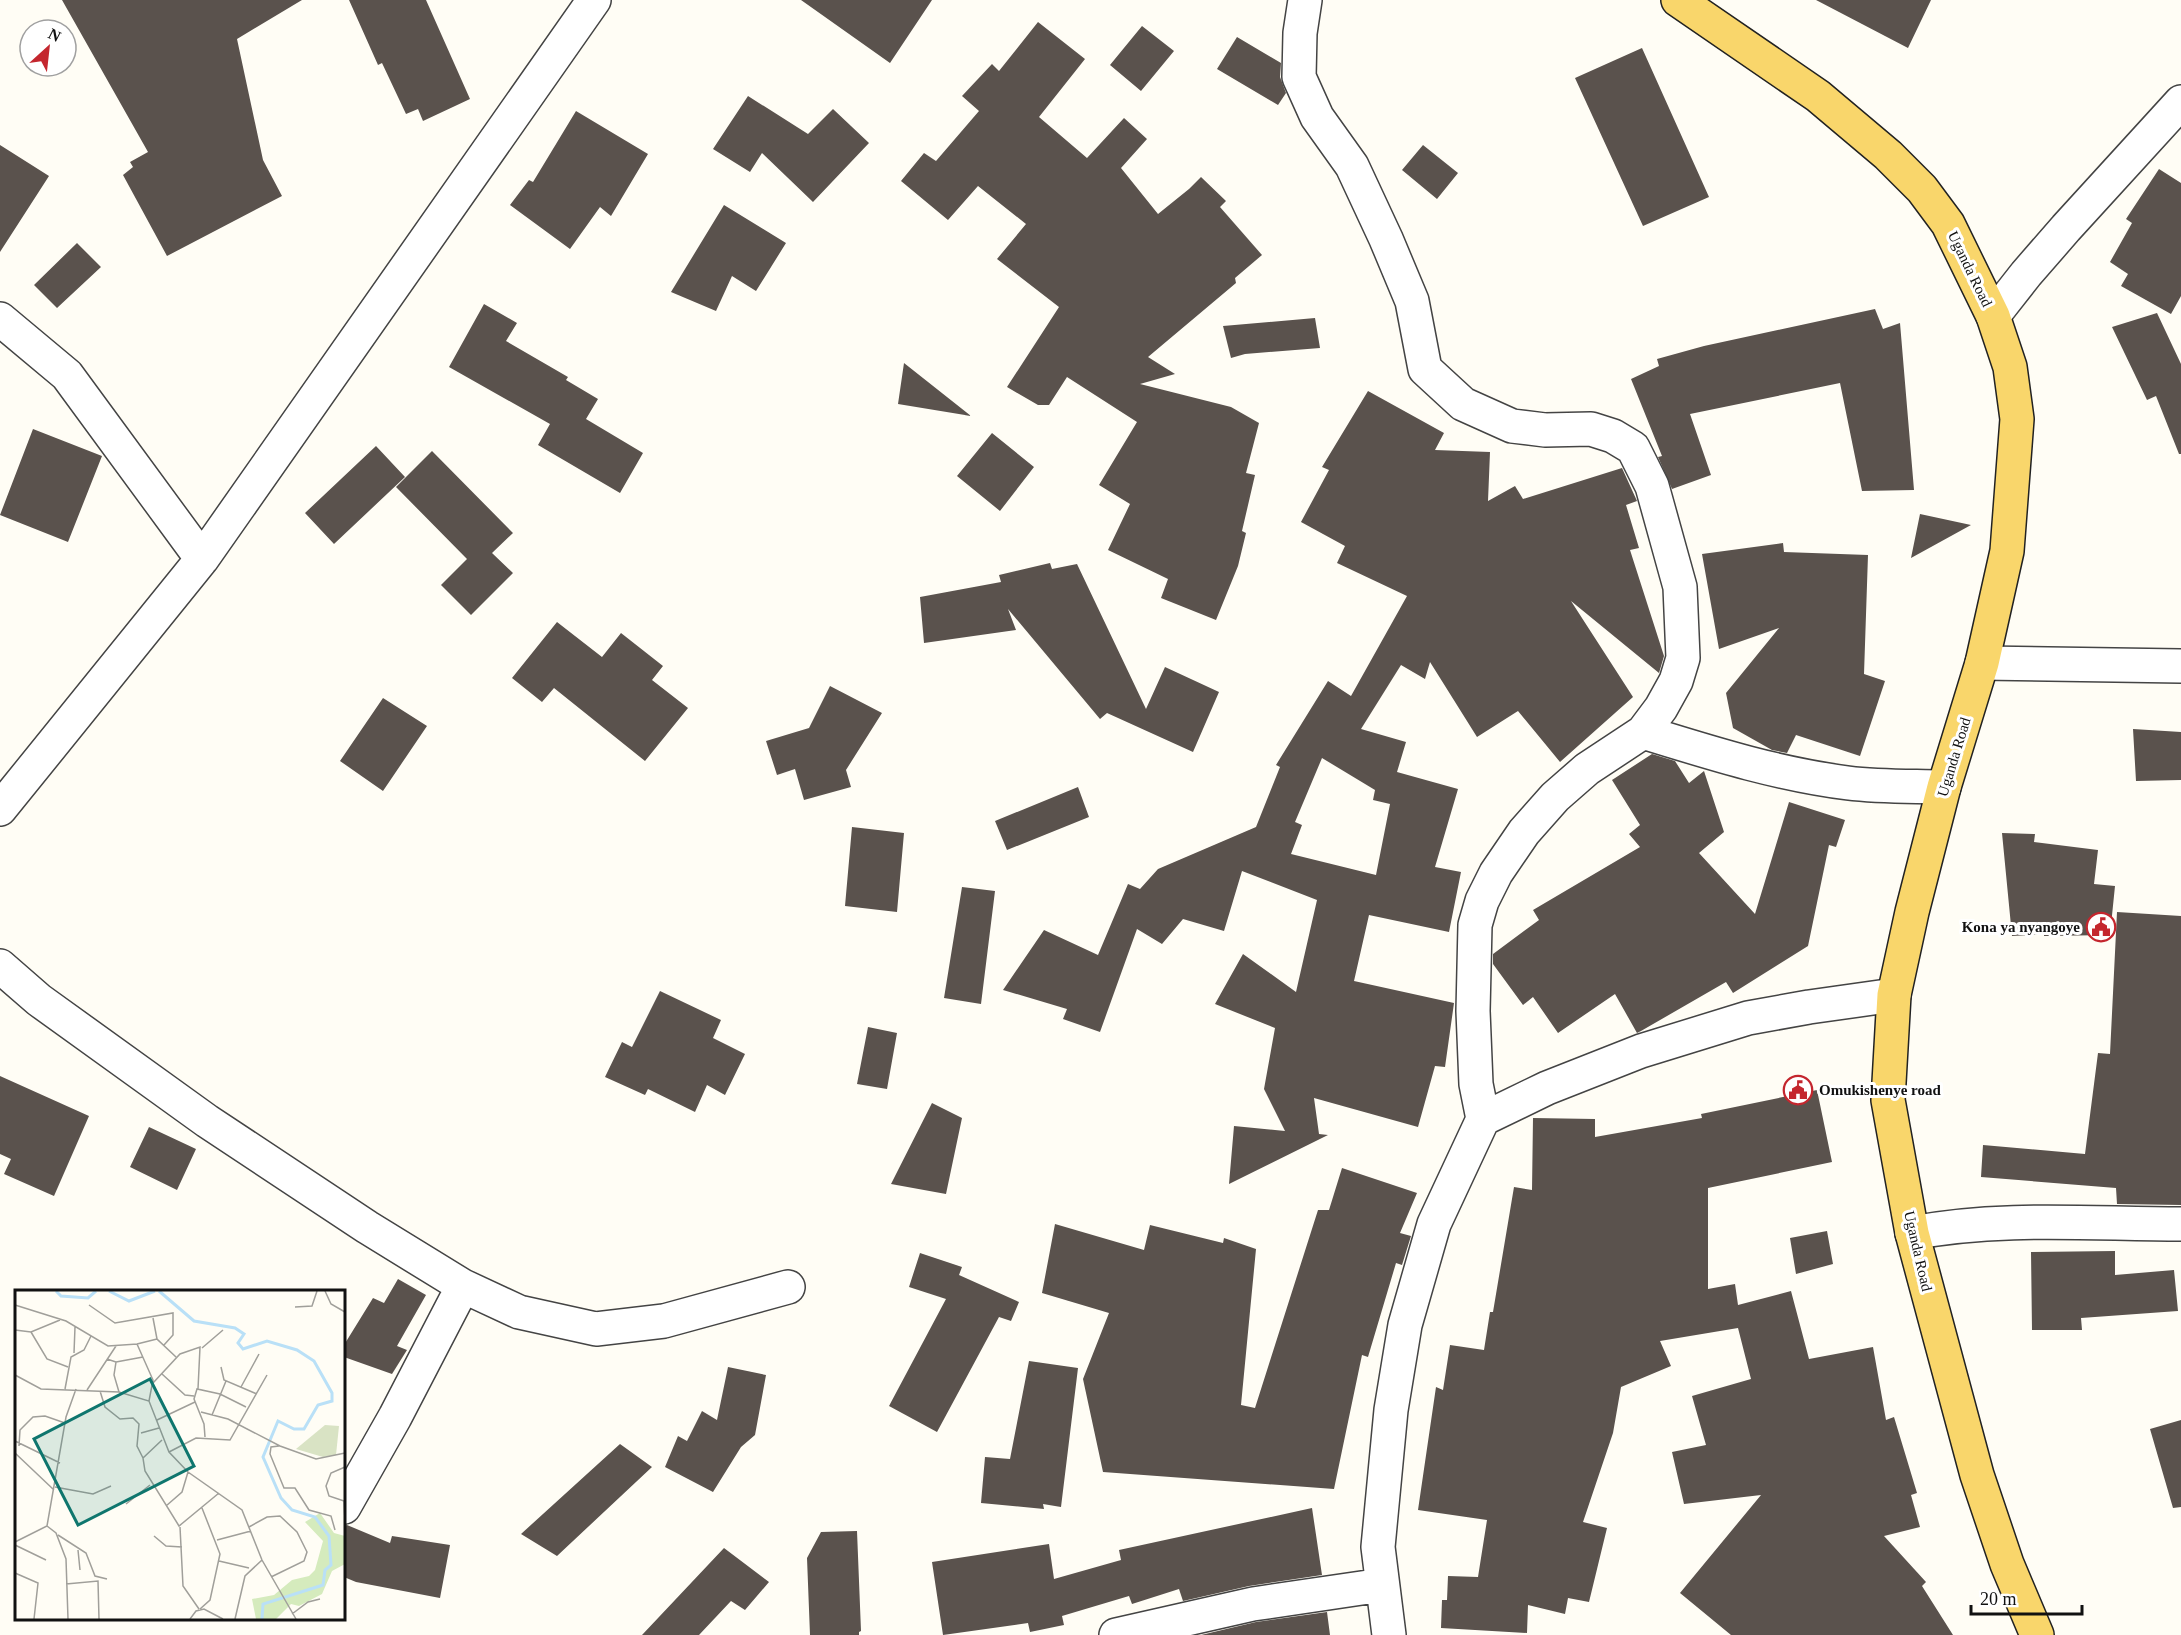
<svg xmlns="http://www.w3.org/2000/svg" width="2181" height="1635" font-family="Georgia,serif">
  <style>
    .building { fill: #5a524d; fill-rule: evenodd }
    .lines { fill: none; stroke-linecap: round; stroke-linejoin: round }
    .minor-casing { stroke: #444; stroke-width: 36 }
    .major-casing { stroke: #222; stroke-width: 36 }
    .minor { stroke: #fff; stroke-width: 33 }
    .major { stroke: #f9d66b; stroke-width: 33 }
    .labels { text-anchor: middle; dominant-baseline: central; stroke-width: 6; stroke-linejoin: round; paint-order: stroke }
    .street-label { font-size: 15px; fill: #111; stroke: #fff }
    .poi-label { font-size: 15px; font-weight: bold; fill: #111; stroke: #fff; text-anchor: end }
    .inset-river { fill: none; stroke: #b9e0f7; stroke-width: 3 }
    .inset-road { fill: none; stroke: #a09f9a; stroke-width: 1.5 }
    .view { fill: #0f766e; fill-opacity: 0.15; stroke: #0f766e; stroke-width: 3 }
    .inset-edge { fill: none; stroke: #111; stroke-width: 3 }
  </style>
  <rect width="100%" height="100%" fill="#fffdf5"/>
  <!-- building -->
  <path class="building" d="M62,0h240l-65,39 26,121 19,36 -115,60 -44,-81 10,-8 -3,-5 18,-10z
    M349,0h77l44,99 -47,22 -5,-12 -12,5 -24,-51 -4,2z
    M801,0h131l-42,63z
    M1816,0h115l-23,48z
    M1038,22l47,37 -46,58 48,41 37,-40 23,21 -26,29 37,46 31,-25 12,-12 25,24 -6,6 42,48 -27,23 1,5 -88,74 27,17 -35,10 91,23 28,16 -13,50 9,2 -13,56 4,2 -8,33 -22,54 -55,-22 7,-19 -60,-29 22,-46 -31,-19 38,-63 -70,-45 -18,28h-11l-31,-18 52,-80 -62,-48 29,-35 -48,-38 -30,34 -47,-39 23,-28 12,8 43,-50 -17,-15 30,-32 7,7z
    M1142,26l32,25 -33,40 -31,-26z
    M1237,37l44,26 -1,14 6,16 -8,12 -61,-36z
    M1642,48l67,149 -66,29 -68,-148z
    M748,96l60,38 25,-25 36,34 -56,59 -51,-49 -12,19 -37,-23z
    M576,111l72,43 -37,62 -11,-9 -30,42 -60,-44 19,-25 4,2z
    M0,145l49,31 -49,76z
    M1423,145l35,28 -21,26 -35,-29z
    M2159,169l22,14v113l-10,18 -50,-28 7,-12 -18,-12 22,-39 -6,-4z
    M724,205l62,38 -30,48 -24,-15 -16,35 -45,-19z
    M77,243l24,24 -44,41 -23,-23z
    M484,304l33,19 -11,18 62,36 -2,3 32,19 -12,20 57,34 -23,40 -82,-48 12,-21 -101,-57z
    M1875,309l8,20 17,-6 14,167 -52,1 -22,-108 -150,31 21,61 -39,14 -14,-32 4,-1 -31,-77 28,-13 -2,-7 47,-13z
    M2157,313l24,51v90h-2l-23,-58 -9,4 -35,-73z
    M1315,318l5,30 -75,6 -14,4 -8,-32z
    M904,363l67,53 -73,-12z
    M1368,391l76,42 -9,17 55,2 -2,49 27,-15 8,13 99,-31 15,33 -11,4 13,43 -9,2 34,106 -5,17 -88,-72 62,96 -73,65 -42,-51 -41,26 -47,-75 -5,17 -24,-14 -40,64 45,13 -9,30 61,17 -23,78 26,5 -12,60 -80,-17 -15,66 100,22 -9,64 -10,-1 -17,61 -104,-29 5,36 9,1 -99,49 5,-58 51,5 -21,-42 11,-61 -60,-24 28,-50 53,38 21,-92 -75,-29 -18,60 -41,-12 -21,25 -25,-15 -37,103 -37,-13 4,-10 -64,-19 41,-60 54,25 30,-71 12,5 18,-20 98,-42 24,-60 -4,-2 52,-84 23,15 56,-100 -70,-33 8,-17 -44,-24 28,-52 -7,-3zM1322,758l53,32 -2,10 17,4 -14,71 -85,-21 11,-29 -7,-3z
    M33,429l69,27 -34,86 -68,-27z
    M992,433l42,34 -34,44 -43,-35z
    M376,446l29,31 -71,67 -29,-31z
    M432,451l81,82 -21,20 21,20 -42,42 -30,-30 26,-26 -71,-72z
    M1920,514l51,11 -60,33z
    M1783,543l1,9 84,3 -4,119 21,7 -25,75 -64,-21 -9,18 -15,-3 -39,-22 -7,-35 53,-65 -60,21 -17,-95z
    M1050,563l2,6 25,-5 69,145 19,-42 54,25 -26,60 -86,-39 -7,6 -92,-110 8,21 -92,13 -4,-46 81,-15 -2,-7z
    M557,622l45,35 19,-24 42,33 -11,14 36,28 -43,53 -91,-73 -12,14 -30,-24z
    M830,686l52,27 -36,57 5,17 -47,13 -9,-31 -18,6 -11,-34 43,-13z
    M383,698l44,28 -44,65 -43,-30z
    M2133,729l48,3v48l-45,1z
    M1652,754l23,7 14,22 15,-12 20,61 -25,21 56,61 34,-112 56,18 -9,27 -7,-2 -21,101 -75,47 -7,-11 -85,49 -4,2 -22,-39 -57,39 -25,-36 -10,8 -30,-41v-10l46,-34 -6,-10 107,-63 -11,-13 11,-9 -28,-45z
    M1078,787l11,30 -82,33 -12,-29z
    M852,827l52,6 -7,79 -52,-6z
    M2002,833l33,1 -1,8 64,8 -4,34 21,2 -5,49 -66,1v-2l-32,2z
    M962,887l33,4 -14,113 -37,-6z
    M2117,912l64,4v289l-64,-1 -1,-16 -135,-11 2,-32 102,9 13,-101 12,1z
    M660,991l61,29 -8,18 32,16 -20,41 -18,-10 -12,27 -47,-23 -3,6 -40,-18 17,-35 10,5z
    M868,1027l29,6 -10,56 -30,-5z
    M0,1076l89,40 -35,80 -50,-22 7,-15 -11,-5z
    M1817,1090l15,72 -124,26v101l27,-5 3,21 53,-14 18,68 64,-12 13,73 8,-3 23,76 -6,2 9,32 -36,9 42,46 -4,4 31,49h-222l-51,-42 81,-98 -77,9 -12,-52 34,-7 -14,-49 59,-17 -13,-51 -78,13 11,25 -50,21 -8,46 -30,89 24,6 -18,74 -21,-4 -3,16 -37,-9 -1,28 -86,-5 1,-28h5l1,-24 30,1 9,-57 -69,-10 18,-123 7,3 7,-45 34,5 6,-38h3l21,-125 18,3 1,-72 62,1v18l107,-19 -1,-4z
    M932,1103l30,15 -16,76 -55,-10z
    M149,1127l47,22 -19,41 -47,-23z
    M1342,1168l75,25 -17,40 11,3 -9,29 -6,-2 -28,94 -6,-2 -28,134 -231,-17 -20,-93 26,-66 -67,-20 13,-69 89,26 6,-25 73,18 1,-5 32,11 -15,156 14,3 63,-198h11z
    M1827,1231l6,33 -37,10 -6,-36z
    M2115,1251v24l59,-5 4,41 -97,7 1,12h-50l-1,-78z
    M920,1253l42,14 -3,8 60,27 -8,19 -12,-4 -62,115 -48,-26 57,-107 -37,-12z
    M398,1279l28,16 -29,51 10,4 -15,24 -48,-17v-12l29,-47 11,5z
    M1029,1361l49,7 -17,139 -18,-3 1,5 -63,-6 4,-46 25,2z
    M728,1367l38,8 -11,60 -14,12 -28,45 -48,-25 13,-31 9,5 15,-30 15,9z
    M2181,1420v87l-8,1 -23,-79z
    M620,1444l32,23 -95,89 -36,-22z
    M1312,1508l10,67 -73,11 -66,15 -4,-12 -47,15 -3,-8 -67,20 2,9 -34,7 -2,-9 -85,12 -11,-73 117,-18 5,35 67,-19 -2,-10z
    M347,1525l43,18 2,-7 58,9 -10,53 -84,-16 -12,-5v-51z
    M857,1531l4,100 -2,1v3h-49l-3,-77 14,-26z
    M724,1548l45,34 -24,28 -14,-9 -32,34h-57z
    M1327,1612l3,23h-129l55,-13z"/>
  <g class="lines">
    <!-- minor casing -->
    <g class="minor-casing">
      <path id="minor" d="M1305,0l-5,33 -1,44 18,40 35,49 34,73 26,62 13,68 38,35 49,22 33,4 46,-1 22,7 20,12 19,38 28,101 3,71 -7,23 -15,27 -18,24 -56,37 -32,28 -31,35 -28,41 -14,28 -7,24 -2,86 3,73 7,35
        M1993,316l33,-42 40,-46 115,-126
        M0,319l67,56 135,184
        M1982,663l199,3
        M1643,732c68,21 134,42 205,51 32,4 64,3 96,4
        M0,809l202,-250 392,-559
        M0,966l39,34 168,121 160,106 96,59 56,26 77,17 68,-8 124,-34
        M1912,1233c89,-17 179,-9 269,-9
        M344,1507l51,-90 68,-131
        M1116,1635l137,-31 129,-19
        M1389,1635l-11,-88 13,-137 14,-85 29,-101 49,-105 64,-31 94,-37 107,-33 61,-11 85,-12"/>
    </g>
    <!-- major casing -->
    <g class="major-casing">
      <path id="major" d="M1678,0l140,96 70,59 34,34 26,35 45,92 17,51 7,52 -10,132 -25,112 -38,124 -32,125 -18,83 -6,105 24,133 65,242 30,89 30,71"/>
    </g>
    <!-- minor -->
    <use href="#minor" class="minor"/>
    <!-- major -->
    <use href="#major" class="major"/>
  </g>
  <!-- icons -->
  <defs>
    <g id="civic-ring" transform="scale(1.5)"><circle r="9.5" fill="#fff" stroke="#c4262e" stroke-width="1.5"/><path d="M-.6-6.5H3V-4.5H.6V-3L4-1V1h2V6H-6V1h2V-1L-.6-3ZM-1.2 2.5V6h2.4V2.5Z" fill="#c4262e"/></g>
  </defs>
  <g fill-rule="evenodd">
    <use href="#civic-ring" x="2101" y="927"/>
    <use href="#civic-ring" x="1798" y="1090"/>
  </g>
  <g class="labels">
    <!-- street labels -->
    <g class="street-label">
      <text transform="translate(1970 269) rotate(64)">Uganda Road</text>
      <text transform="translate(1954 757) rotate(-73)">Uganda Road</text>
      <text transform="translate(1918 1251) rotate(77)">Uganda Road</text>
    </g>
    <!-- poi labels -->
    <g class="poi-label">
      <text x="2080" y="927">Kona ya nyangoye</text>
      <text x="1819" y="1090" text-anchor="start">Omukishenye road</text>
    </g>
  </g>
  <!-- overview -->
  <g transform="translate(15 1290)">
    <rect width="330" height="330" fill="#fffdf5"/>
    <path d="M305,223l14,20 11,3v28l-13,7 -10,23 -23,12 -8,-2 -15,15h-20l-4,-20 22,-4 18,-15 17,-4 6,-6 8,-29 -18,-19z" fill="#d5ebbd"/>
    <path d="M310,135l14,1 -3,29 -13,2 -27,-8z" fill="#d9e3c4"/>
    <path class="inset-river" d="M41,1l5,5 27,2 8,-7M94,1l20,10 26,-10M144,1l35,30 41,7 9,6 -6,9 5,6 24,-8 30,9 17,11 18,32v8l-14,4 -14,24h-10l-16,-8 -15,36 18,41 11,12 23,7 14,19 2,29 -6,5 -2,15 -60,19 -1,15"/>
    <path class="inset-road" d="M310,1l6,13 14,8M0,15l51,16 42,25 29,-2 16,36 -4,21M74,15l26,18 58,-10v22l-9,10M280,17l17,-1 5,-15M138,28l4,21 19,18M0,40l16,2 29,-12M16,42l16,27 21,8M122,54l20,-5M187,58l21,-18M59,63l1,-26M92,69l9,3 -2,13 5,17M101,72l27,-5M206,77l3,13 33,14M147,84l23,21 9,1M0,85l26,14 78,3 30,9 20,51 19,20 54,38 20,50 34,59M138,93l27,-29 20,-7 -2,42M226,97l18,-33M50,99l6,-32 13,-7 7,-14M72,100l29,-44M85,101l5,16 15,12 13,-1 6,6 -2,22 6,12M186,122l27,7 52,27 36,13 29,-6M197,125l14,-34M142,130l38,-18M126,143l18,-5M190,147l-1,-13 -10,-25 3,-10 23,5 26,13M147,150l-19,18 2,13 34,55 40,-33M0,151l45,22M4,156l1,-16 13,-13 12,-1 20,7M264,156l-8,1 -1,7 14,34h11l14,22 22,6 4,14M154,162l27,-14 34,2 37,-65M0,163l39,37M40,197l38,7 18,-8M329,211l-15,-5 -3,-10 5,-13 14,-6M329,211l1,20M111,214l24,-19M151,216l16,-14 6,-20M32,236l9,7 10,26 2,60M165,237l3,59 16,23M234,237l18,-10 13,-1 17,16 10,20 -3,9 -33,16M43,245l28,18 9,23 12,3M139,246l12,10 16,1M202,250l34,-9M0,252l32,-16 19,-109 10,-28M0,255l31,15M63,260l2,20M204,271l30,7M0,283l23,10 -4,36M51,294l32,-3 1,38M185,319l10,-9 10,-46 -18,-46M277,324l16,-12 12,-3M175,329l6,-8 8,-2 19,10M220,329l10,-43 17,-16"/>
    <path class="view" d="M135,89l44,87 -116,59 -44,-86z"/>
    <rect width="330" height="330" class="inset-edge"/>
  </g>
  <!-- north arrow -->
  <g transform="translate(48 48) rotate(27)"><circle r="28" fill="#ffffff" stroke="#a0a0a0" stroke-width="1.5"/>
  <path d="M0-4.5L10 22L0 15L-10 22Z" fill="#c4262e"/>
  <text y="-9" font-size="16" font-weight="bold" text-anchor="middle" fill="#111111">N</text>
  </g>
  <!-- scale -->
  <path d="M1971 1605v9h111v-9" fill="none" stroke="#111111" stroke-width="3"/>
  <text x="1980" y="1605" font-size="18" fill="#111111" stroke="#ffffff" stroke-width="4.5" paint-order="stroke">20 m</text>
</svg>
